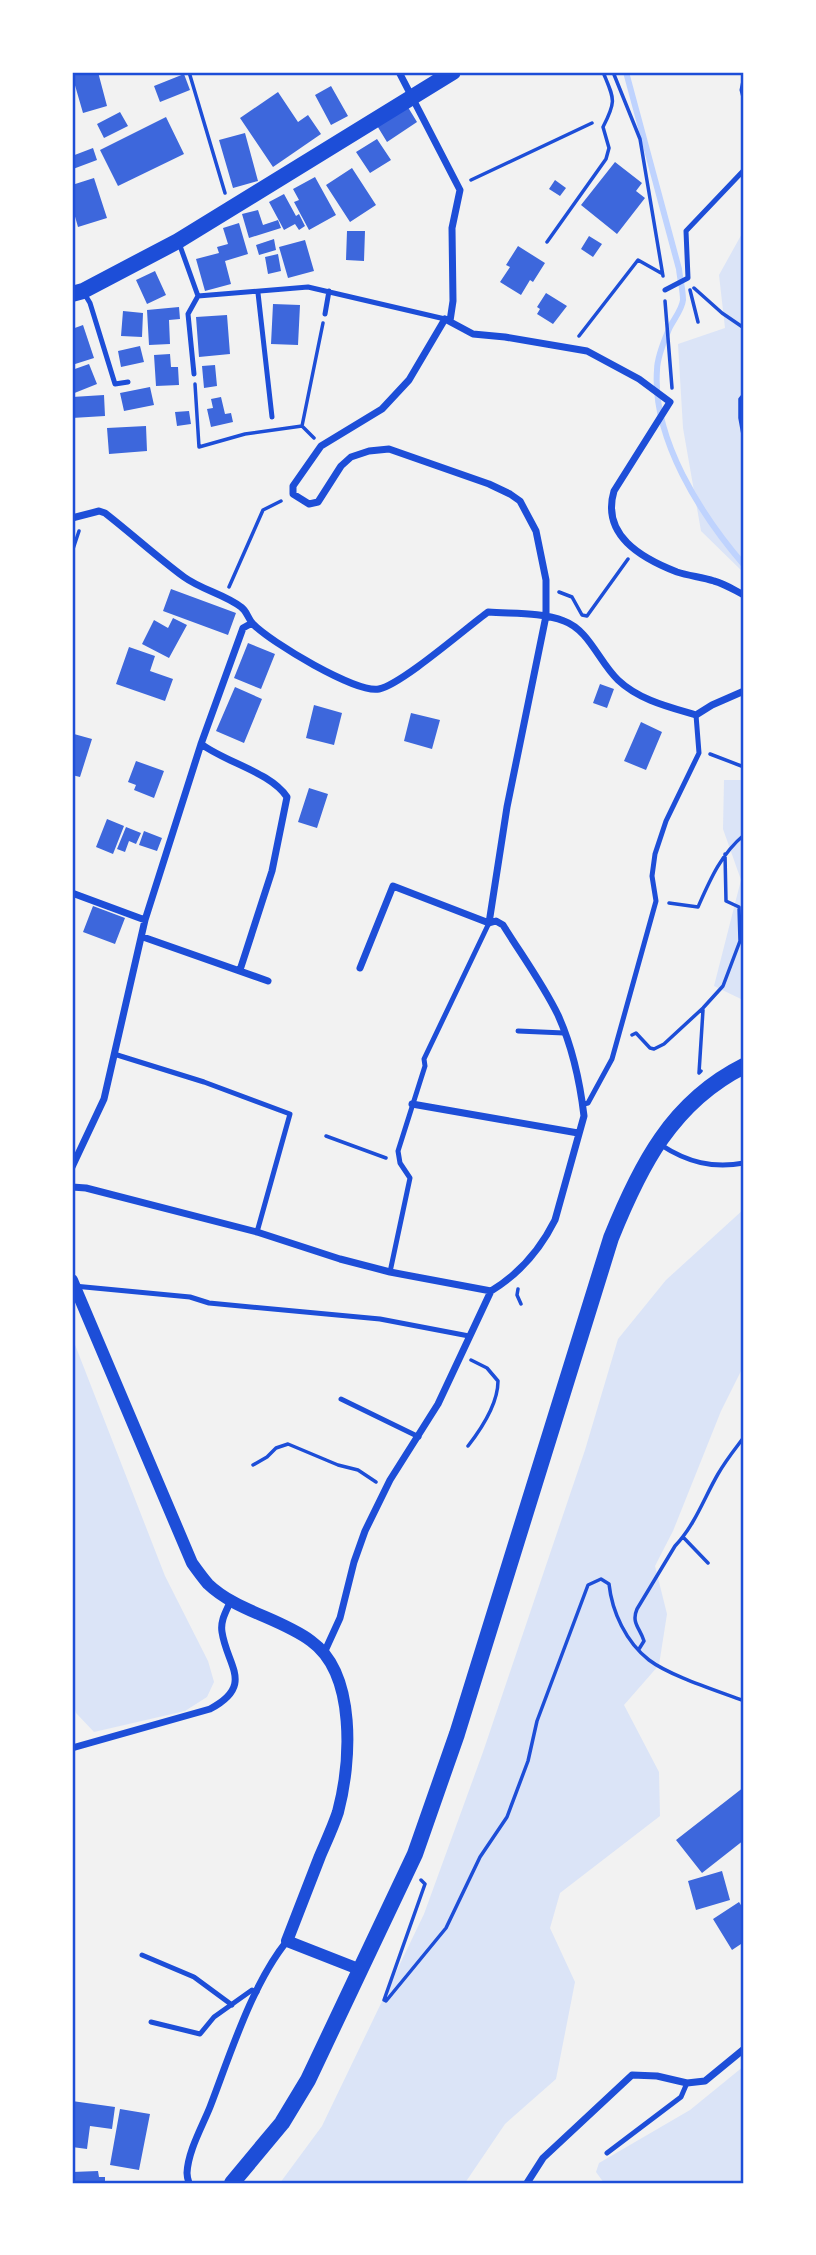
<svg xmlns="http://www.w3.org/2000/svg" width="816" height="2255" font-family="'Nunito Sans',sans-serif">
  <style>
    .green { fill: #dbe4f7 }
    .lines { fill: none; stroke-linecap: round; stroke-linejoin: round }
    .stream { stroke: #bfd3fe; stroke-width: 6 }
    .building { fill: #3d67dc }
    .path { stroke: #1d4ed8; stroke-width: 3.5 }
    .service { stroke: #1d4ed8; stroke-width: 5 }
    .minor { stroke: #1d4ed8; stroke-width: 7 }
    .tertiary { stroke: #1d4ed8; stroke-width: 12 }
    .primary { stroke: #1d4ed8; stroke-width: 16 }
    .trunk { stroke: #1d4ed8; stroke-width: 16 }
    .neatline { fill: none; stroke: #1d4ed8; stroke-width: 2.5 }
  </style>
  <rect width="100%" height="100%" fill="#f2f2f2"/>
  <!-- green -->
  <path class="green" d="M744,230v343l-43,-42 -18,-103 -5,-84 47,-16 -6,-53z
    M724,780h20v210l-3,9 -27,-13 27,-106 -18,-51z
    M744,1209v156l-23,46 -48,120 -18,35 12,48 -8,51 -35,40 35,67 1,44 -100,77 -10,35 25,54 -19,97 -51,45 -40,59h-185l42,-57 102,-212 59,-162 102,-302 33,-111 48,-59z
    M72,1337l93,239 43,85 6,21 -7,15 -22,14 -91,21 -18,-19 -4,-16z
    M744,2066v117h-140l-8,-11 3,-9 91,-53z"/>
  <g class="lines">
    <!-- stream -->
    <path class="stream" d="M626,72l53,197c1,10 4,21 4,31 -1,10 -10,20 -14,29 -5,12 -12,28 -12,41 -5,69 44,145 87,195"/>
  </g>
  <!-- building -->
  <path class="building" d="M80,72h18l9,34 -24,7 -11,-38z
    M184,74l6,16 -30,12 -6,-16z
    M331,86l17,30 -17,9 -16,-30z
    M278,92l20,30 10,-7 13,19 -48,33 -33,-49z
    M406,104l11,18 -30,20 -11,-18z
    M120,112l8,14 -24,12 -7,-14z
    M166,117l18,37 -66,32 -18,-36z
    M245,133l13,48 -25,7 -14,-48z
    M377,139l14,21 -21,13 -14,-21z
    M93,148l4,12 -24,9 -1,-13z
    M615,162l27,21 -6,8 9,7 -28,36 -36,-29z
    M352,168l24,37 -26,17 -24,-37z
    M315,177l21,38 -27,15 -15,-28 5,-2 -6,-11z
    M94,178l13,40 -29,9 -6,-21v-21z
    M555,180l11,8 -6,8 -11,-7z
    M284,194l12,22 3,-2 6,12 -6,4 -4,-6 -11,6 -15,-28z
    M258,210l5,15 15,-5 3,8 -32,10 -7,-24z
    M239,223l9,31 -23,7 6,23 -26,7 -9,-32 23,-6 -2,-6 11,-3 -5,-16z
    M347,231h18l-1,30 -18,-1z
    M589,236l13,8 -9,13 -12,-8z
    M274,239l2,11 -17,5 -3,-10z
    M305,240l9,31 -26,7 -9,-31z
    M518,246l27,17 -12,19 -3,-2 -9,15 -21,-13 10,-15 -4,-2z
    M278,254l3,17 -13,3 -3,-17z
    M155,271l11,24 -19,9 -11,-24z
    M546,293l21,13 -14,18 -16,-10 3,-5 -3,-2z
    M273,304l27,1 -2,40 -27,-1z
    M179,307l1,12 -11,1 1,24 -21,1 -2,-35z
    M123,311l20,2 -1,24 -21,-1z
    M227,315l3,39 -31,3 -3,-40z
    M83,325l11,33 -22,7v-36z
    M140,346l4,16 -23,5 -3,-16z
    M170,354l1,13h7l1,18 -23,1 -2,-31z
    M89,364l8,20 -25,10v-24z
    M215,365l2,21 -13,2 -2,-22z
    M150,387l4,18 -30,6 -4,-18z
    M104,395l1,21 -33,2v-21z
    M221,397l4,17 6,-1 2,9 -22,5 -4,-18 6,-1 -2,-9z
    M189,411l2,13 -14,2 -2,-14z
    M146,426l1,25 -38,3 -2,-26z
    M171,589l65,24 -8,22 -65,-24z
    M173,618l14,7 -18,33 -27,-14 12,-24 14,8z
    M248,643l27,11 -14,35 -27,-11z
    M129,647l26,9 -5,15 23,8 -8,22 -49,-17z
    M600,684l14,5 -7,19 -14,-5z
    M235,687l27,12 -18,44 -28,-12z
    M314,705l28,8 -8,32 -28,-7z
    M411,713l29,7 -8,29 -28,-8z
    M641,722l21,10 -16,38 -22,-9z
    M74,734l18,5 -12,38 -8,-2z
    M136,761l28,10 -10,27 -20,-8 2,-5 -8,-3z
    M309,788l19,6 -11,34 -19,-6z
    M107,819l17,7 -11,28 -17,-7z
    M126,827l15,6 -5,11 -7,-3 -4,11 -8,-3z
    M144,831l18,7 -5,13 -18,-6z
    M93,906l32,12 -10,26 -32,-12z
    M744,1787v53l-42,33 -26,-33z
    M722,1871l8,29 -34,10 -8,-29z
    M739,1902l5,8v32l-12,8 -19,-31z
    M72,2101l43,6 -3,22 -22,-3 -3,23 -15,-2z
    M120,2109l30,5 -11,56 -29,-5z
    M98,2171l1,6h6v6h-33v-11z"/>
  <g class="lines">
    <!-- path -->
    <path class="path" d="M189,72l36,121
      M613,72l27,67 23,137
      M471,180l121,-57
      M547,242l59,-83 3,-11 -6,-21c14,-27 11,-28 0,-55
      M694,288l28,25 22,15
      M690,290l8,32
      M665,301l7,87
      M579,336l59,-76 23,13
      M195,384l4,63 46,-13 57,-8
      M744,394l-4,5v19l4,22
      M314,438l-12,-12 21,-103
      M72,552l7,-21
      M229,587l34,-77 18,-9
      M559,592l13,5 10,18 5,1 41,-57
      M710,754l34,13
      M669,903l29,4c12,-27 23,-53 46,-72
      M632,1035l4,-2 14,15 4,1 10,-5 39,-36 20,-22 17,-45 -1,-34 -13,-6 -1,-47
      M701,1071l-2,2 4,-63
      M326,1136l60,22
      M518,1289l-1,6 4,9
      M468,1446c14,-18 30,-42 30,-65l-11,-13 -16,-8
      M253,1465l14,-8 9,-9 12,-4 50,21 20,5 18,12
      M683,1537l25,26
      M639,1649l5,-8c-4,-13 -13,-18 -7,-32l38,-63c20,-21 29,-48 43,-72 8,-14 17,-25 26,-37
      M421,1880l4,4 -41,116 2,1 60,-73 34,-71 27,-40 21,-56 9,-40 51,-136 13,-6 8,5c3,28 17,58 40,76 21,16 69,31 95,41"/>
    <!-- service -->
    <path class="service" d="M744,80l-2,10 2,8
      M179,243l19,53 -10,18 6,60
      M665,290l23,-12 -2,-47 58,-61
      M84,293l6,10 25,81 13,-2
      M258,293l14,124
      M198,296l110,-9 137,32
      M325,314l4,-23
      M518,1031l46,2
      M114,1054l90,28 86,32 -33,118
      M584,1104l4,-1 24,-44 44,-158 -4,-25 3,-22 11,-33 33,-68 -3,-38
      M661,1145c26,17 52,24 83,18
      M390,1272l20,-94 -10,-15 -2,-12 27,-85 -1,-7 65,-136
      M74,1286l116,11 19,6 171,16 89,17
      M341,1399l78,38
      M142,1955l52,22 38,28
      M151,2022l49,12 14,-17 38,-27 5,2
      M607,2153l74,-56 6,-14"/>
    <!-- minor -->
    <path class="minor" d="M399,72l61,118 -8,38 1,73 -3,20
      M72,518l27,-7 6,2c27,21 52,44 79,64 18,13 40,17 57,30 6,4 7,12 12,17 17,18 104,70 126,65 23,-5 87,-61 109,-77 24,2 53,0 76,9 25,9 35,41 54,59 21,20 51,27 78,35l16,-10 32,-14
      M201,744c26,19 69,28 86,53l-15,74 -32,99
      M72,893l73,27
      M143,937l125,44
      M360,968l33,-82 96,37
      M412,1104l166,29
      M72,1167l32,-68 41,-179 56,-176 42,-116 9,-5
      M72,1187l14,1 171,44 83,27 50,13 101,19 -53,113 -48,76 -25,51 -11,31 -14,56 -16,35
      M491,1291c28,-17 49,-41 64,-71l29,-104c-4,-34 -12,-70 -26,-101 -15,-31 -37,-61 -55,-90l-7,-4 -7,2 18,-116 39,-191v-36l-10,-49 -16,-30 -10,-7 -21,-10 -100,-35 -20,2 -18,6 -10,9 -23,36 -9,2 -16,-10v-8l28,-40 61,-37 27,-29 36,-61 28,15 32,3 82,14 52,28 31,23 -56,89c-13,44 27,67 63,81 12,4 25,5 37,9 11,3 20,9 30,14
      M72,1748l138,-39c45,-24 17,-43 12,-77 -2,-12 5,-22 9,-32
      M189,2183c-1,-3 -2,-7 -2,-10 1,-22 15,-46 23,-66 20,-52 42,-123 77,-166
      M527,2183l16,-25 89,-83 25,1 30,7 18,-2 39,-32"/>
    <!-- tertiary -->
    <path class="tertiary" d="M72,1280l120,283c5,7 10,14 16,21 28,27 72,34 103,57 46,33 40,122 27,171 -5,15 -12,30 -18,44 -11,29 -22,57 -33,85l74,29"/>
    <!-- primary -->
    <path class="primary" d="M72,294l11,-3 95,-50 275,-169"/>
    <!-- trunk -->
    <path class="trunk" d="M232,2183l50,-60 26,-43 107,-226 42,-120 154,-496c29,-72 61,-136 133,-172"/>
  </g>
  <!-- border -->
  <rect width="816" height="2255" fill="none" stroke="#ffffff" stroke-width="147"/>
  <rect x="74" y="74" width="668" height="2108" class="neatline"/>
</svg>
